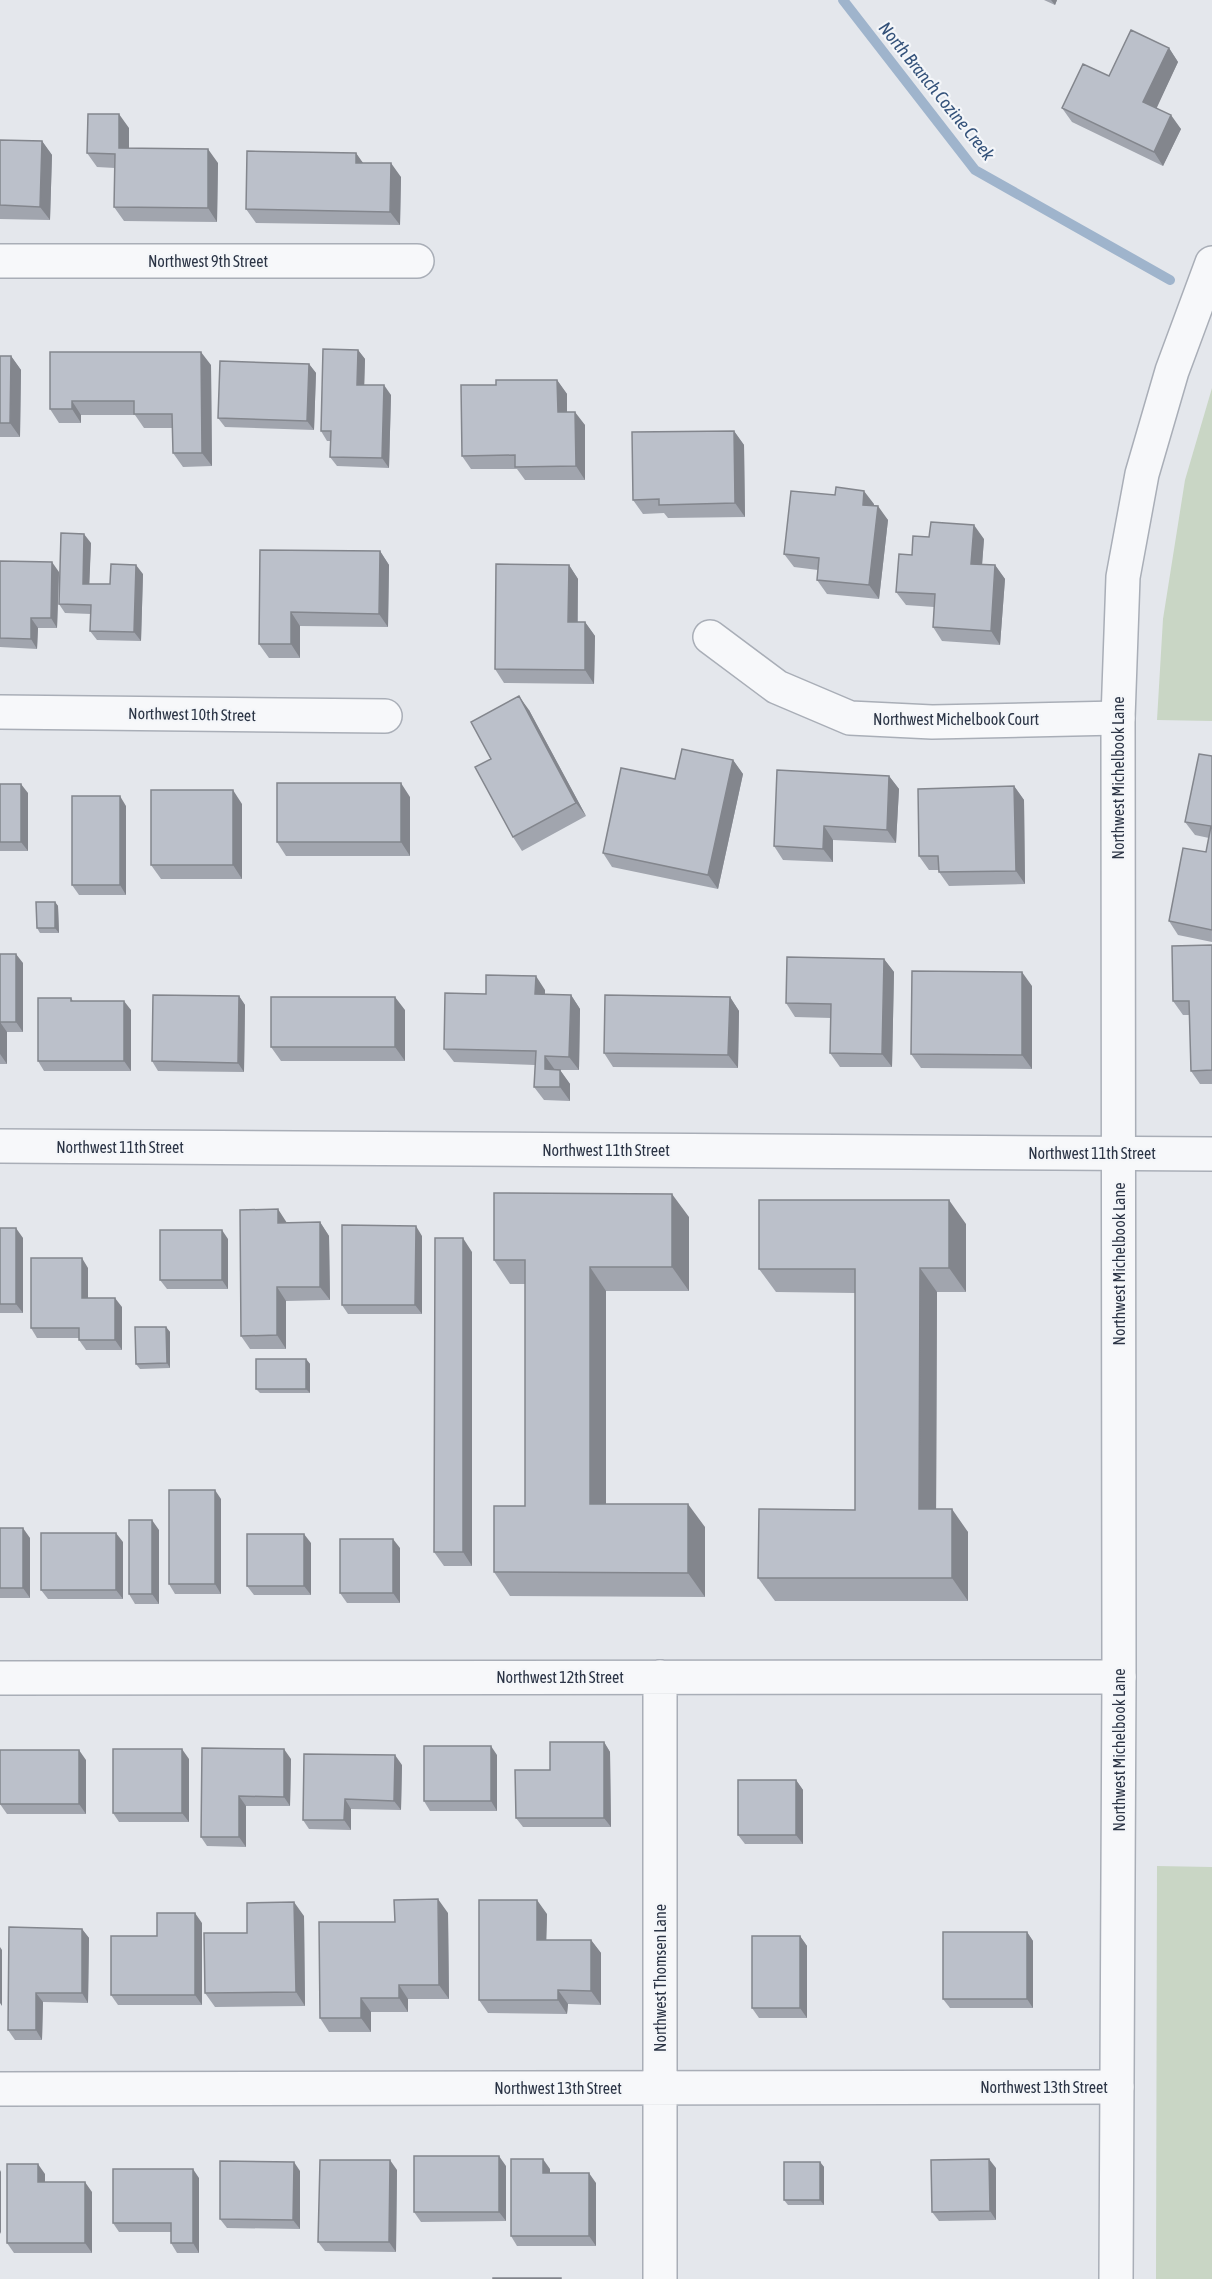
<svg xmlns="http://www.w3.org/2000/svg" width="1212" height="2279" font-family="'Asap Condensed',sans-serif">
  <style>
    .green { fill: #c9d6c5 }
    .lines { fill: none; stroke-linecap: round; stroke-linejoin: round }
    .stream { stroke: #9fb4cc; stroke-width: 10 }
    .minor-casing { stroke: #a9aeb7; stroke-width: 36 }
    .tertiary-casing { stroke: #a9aeb7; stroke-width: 36 }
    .minor { stroke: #f7f8fa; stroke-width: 33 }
    .tertiary { stroke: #f7f8fa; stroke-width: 33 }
    .wall { fill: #a1a5ae }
    .shaded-wall { fill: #83868d }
    .building { fill: #bbc0ca; stroke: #83868d; stroke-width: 1.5 }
    .labels { text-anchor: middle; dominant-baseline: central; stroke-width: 4.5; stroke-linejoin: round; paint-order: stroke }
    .street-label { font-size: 16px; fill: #2b3445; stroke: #f4f6f9 }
    .water-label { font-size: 18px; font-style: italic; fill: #34527a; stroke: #f4f6f9 }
  </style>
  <rect width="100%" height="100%" fill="#e4e7ec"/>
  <!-- green -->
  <path class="green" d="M1212,388v333l-55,-1 6,-101 22,-139z
    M1157,1866l55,1v412h-56z"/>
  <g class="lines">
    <!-- stream -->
    <path class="stream" d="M843,0l132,170 195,110"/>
    <!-- minor casing -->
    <g class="minor-casing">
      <path id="minor" d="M0,261h417
        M710,637l67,50 73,31 82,4 186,-4
        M0,712l385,4
        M0,1146l1212,8
        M660,1677v602
        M0,1678l1119,-1
        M0,2089l1117,-2"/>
    </g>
    <!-- tertiary casing -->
    <g class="tertiary-casing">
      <path id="tertiary" d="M1116,2279l3,-602 -1,-959 5,-141 19,-103 30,-103 40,-108"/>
    </g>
    <!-- minor -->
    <use href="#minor" class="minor"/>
    <!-- tertiary -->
    <use href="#tertiary" class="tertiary"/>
  </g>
  <!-- wall -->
  <path class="wall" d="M1044,0h13l-2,5z
    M1169,48l9,14 -22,46 25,21 -18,37 -91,-44 -10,-14 47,-32z
    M129,128v20l89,15 -1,59 -93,-1 -10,-14 1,-39 -18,-1 -10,-14z
    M0,140l42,1 10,14 -2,65 -50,-1z
    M356,153l6,10 39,14 -1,48 -144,-2 -10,-14z
    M358,350l7,9 -1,26 27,10 -2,73 -52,-2 -7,-9 1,-16h-4l-6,-10z
    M50,352l161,13 1,101 -29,1 -10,-14v-25h-29l-9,-13h-54v8h-22l-9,-14z
    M0,356h11l10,14 -1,67h-20z
    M309,364l7,9 -2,57 -89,-3 -7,-9z
    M557,380l10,14v18l18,13v55h-60l-8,-11h-46l-9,-13 34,-71z
    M734,431l10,14 1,72 -77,1 -4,-5 -21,1 -10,-14z
    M874,504v2l14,14 -9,79 -52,-5 -10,-14 1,-10 -24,-3 -10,-13z
    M929,537l55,2 -2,26h13l10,14 -5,66 -58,-4 -9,-14 1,-20 -28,-2 -10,-13 16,-37z
    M91,543l-2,41h21l33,-10 -2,67 -44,-1 -7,-9 1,-17 -26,-1 -6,-9z
    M260,550l120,1 9,14 -1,62 -88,-1v32h-31l-10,-14z
    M0,561l59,11 -2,56h-19l-1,21 -37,-2z
    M569,565l9,14v43h7l10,14 -1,48 -90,-1 -9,-14z
    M529,710l57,106 -64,35 -9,-14 -22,-78z
    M1212,756v186l-34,-7 -9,-14 37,-69 3,-14 -14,-3 -10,-13z
    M733,760l10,14 -25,115 -106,-22 -9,-14 72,-74z
    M889,776l10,13 -3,54 -63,-3v22l-50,-2 -9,-14z
    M0,784l28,9v58h-28z
    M1014,786l10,14 1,84 -76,2 -10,-14v-2h-10l-10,-14z
    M410,797v59h-124l-9,-14z
    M242,804v75h-81l-10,-14z
    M126,806v89h-47l-7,-10z
    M55,902l3,4 1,27h-19l-3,-5z
    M1212,945v139h-12l-9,-13 -1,-56h-7l-10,-14z
    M0,954l23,9v69h-16v32h-7z
    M884,959l10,13 -2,95h-52l-10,-14 1,-35 -36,-1 -9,-14z
    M1032,986v83l-111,-1 -10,-14z
    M545,990v4l26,1 9,14 -1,61h-24h5l10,14v17l-26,-1 -10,-13 1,-22 -81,-3 -10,-13 42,-55z
    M239,996l6,9 -1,67 -86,-1 -6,-10z
    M730,997l9,14 -1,57 -125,-1 -9,-14z
    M71,998l2,3 58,9v61h-87l-6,-10z
    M405,1010v51h-124l-10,-14z
    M689,1217v74h-83v213l99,23v70l-195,-1 -16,-24 31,-66v-222h-15l-16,-24z
    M320,1222l9,14 1,64 -44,1v48h-36l-9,-13 46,-113z
    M966,1224v68h-29l-1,217 32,23v69h-193l-17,-23 97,-68v-217l-79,-1 -17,-23z
    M0,1228l23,10v75h-23z
    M422,1236v78h-74l-6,-9z
    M228,1239v50h-61l-7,-9z
    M472,1252v314h-28l-10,-14z
    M88,1268v30l34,9v43h-36l-7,-10v-2h-42l-6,-10z
    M166,1327l4,5v36l-30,1 -4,-5z
    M306,1359l4,5v29h-50l-4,-4z
    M221,1499v95h-46l-6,-10z
    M0,1528l30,10v60h-30z
    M159,1530v74h-24l-6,-10z
    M123,1542v57h-75l-7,-9z
    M311,1543v52h-57l-7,-9z
    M400,1548v55h-53l-7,-10z
    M604,1742l6,10 1,75h-88l-7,-9 34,-48z
    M202,1748l89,11 -1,47h-44v41l-39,-1 -6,-9z
    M497,1755v56h-67l-6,-10z
    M189,1759v63h-70l-6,-9z
    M86,1760v54h-79l-7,-10z
    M402,1765l-1,45 -50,-1v21l-42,-1 -6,-9z
    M796,1780l7,10v54h-58l-7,-9z
    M448,1913l1,86h-41v13h-37v20h-42l-9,-14 75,-96z
    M547,1914l-1,26h45l10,13v52l-33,-1 -1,10 -79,-1 -9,-13z
    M304,1916l1,90 -90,1 -10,-14 42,-60z
    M202,1923v82h-84l-7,-10 46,-59z
    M82,1929l7,9 -1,65 -45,-1 -1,38h-27l-7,-10z
    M1027,1932l6,9v67h-83l-7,-9z
    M800,1936l7,10v72h-48l-7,-10z
    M820,2162l4,5v38h-36l-4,-5z
    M506,2166v55l-85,1 -7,-10z
    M996,2168v52l-57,1 -7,-9z
    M550,2169v4l46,10v63h-79l-6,-10z
    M397,2170l-1,82 -71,-1 -7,-9z
    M300,2171v58l-73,-1 -7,-9z
    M45,2174v8l47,10v61h-78l-7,-10z
    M199,2178v75h-22l-6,-10v-11h-52l-6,-9z"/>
  <!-- shaded-wall -->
  <path class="shaded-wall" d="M1051,0h6l-2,5z
    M1169,48l9,14 -25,54 -10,-14z
    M119,114l10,14v34l-10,-14z
    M1171,115l10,14 -18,37 -9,-14z
    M42,141l10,14 -2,65 -10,-13z
    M208,149l10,14 -1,59 -9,-14z
    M356,153l10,14 -10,-4z
    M391,163l10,14 -1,48 -10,-13z
    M358,350l7,9 -1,35 -7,-9z
    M201,352l10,13 1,101 -10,-13z
    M11,356l10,14 -1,67 -10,-14z
    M309,364l7,9 -2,57 -7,-9z
    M557,380l10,14v32l-9,-14z
    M384,385l7,10 -2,73 -7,-10z
    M72,401l9,14v8l-9,-14z
    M575,412l10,13v55l-9,-14z
    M734,431l10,14 1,72 -10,-14z
    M864,491l10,13 -2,14 -9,-13z
    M878,506l10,14 -9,79 -10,-14z
    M974,525l10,14 -3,39 -10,-14z
    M84,534l7,9 -2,50 -6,-9z
    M380,551l9,14 -1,62 -9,-13z
    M52,562l7,10 -2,56 -6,-10z
    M136,565l7,9 -2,67 -7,-9z
    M569,565l9,14 -1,56 -9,-13z
    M995,565l10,14 -5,66 -9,-14z
    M291,612l9,14v32l-9,-14z
    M31,618l7,10 -1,21 -6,-10z
    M585,622l10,14 -1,48 -9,-14z
    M519,696l10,14 57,106 -10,-13z
    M733,760l10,14 -25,115 -10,-14z
    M889,776l10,13 -3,54 -9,-13z
    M401,783l9,14v59l-9,-14z
    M21,784l7,9v58l-7,-9z
    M1014,786l10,14 1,84 -9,-13z
    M233,790l9,14v75l-9,-14z
    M120,796l6,10v89l-6,-10z
    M824,826l9,14v22l-10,-13z
    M55,902l3,4 1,27 -4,-5z
    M16,954l7,9v69l-7,-10z
    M884,959l10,13 -2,95 -10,-13z
    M1022,972l10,14v83l-10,-14z
    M536,976l9,14v18l-10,-14z
    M571,995l9,14 -1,61 -10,-13z
    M239,996l6,9 -1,67 -6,-9z
    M395,997l10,13v51l-10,-14z
    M730,997l9,14 -1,57 -10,-13z
    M124,1001l7,9v61l-7,-10z
    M0,1022l7,10v32l-7,-10z
    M545,1056l10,14 -10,-1z
    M560,1070l10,14v17l-10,-14z
    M672,1194l17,23v74l-17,-24z
    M949,1200l17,24v68l-17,-24z
    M278,1209l9,14h-9z
    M320,1222l9,14 1,64 -10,-13z
    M416,1226l6,10v78l-7,-9z
    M16,1228l7,10v75l-7,-9z
    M222,1230l6,9v50l-6,-9z
    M463,1238l9,14v314l-9,-14z
    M82,1258l6,10v39l-6,-9z
    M590,1267l16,24v236l-16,-23z
    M920,1268l17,24 -1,240 -17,-23z
    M277,1287l9,14v48l-9,-14z
    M115,1298l7,9v43l-7,-10z
    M166,1327l4,5v36l-3,-5z
    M306,1359l4,5v29l-4,-4z
    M215,1490l6,9v95l-6,-10z
    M688,1504l17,23v70l-17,-24z
    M952,1509l16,23v69l-16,-23z
    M152,1520l7,10v74l-7,-10z
    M23,1528l7,10v60l-7,-10z
    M116,1533l7,9v57l-7,-9z
    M304,1534l7,9v52l-7,-9z
    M393,1539l7,9v55l-7,-10z
    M604,1742l6,10 1,75 -7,-9z
    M491,1746l6,9v56l-6,-10z
    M182,1749l7,10v63l-7,-9z
    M284,1749l7,10 -1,47 -6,-9z
    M79,1750l7,10v54l-7,-10z
    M395,1755l7,10 -1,45 -7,-9z
    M796,1780l7,10v54l-7,-9z
    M239,1796l7,10v41l-7,-10z
    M345,1799l6,10v21l-7,-10z
    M438,1899l10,14 1,86 -10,-14z
    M537,1900l10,14 -1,39 -9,-13z
    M294,1902l10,14 1,90 -9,-14z
    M195,1913l7,10v82l-7,-10z
    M82,1929l7,9 -1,65 -6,-10z
    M1027,1932l6,9v67l-6,-9z
    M800,1936l7,10v72l-7,-10z
    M591,1940l10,13v52l-10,-14z
    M0,1947l2,3v56l-2,-3z
    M399,1985l9,14v13l-9,-14z
    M558,1990l10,14 -1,10 -9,-14z
    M36,1993l7,9 -1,38 -6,-10z
    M361,1998l10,14v20l-10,-14z
    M499,2156l7,10v55l-7,-9z
    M543,2159l7,10v14l-7,-10z
    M989,2159l7,9v52l-6,-9z
    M390,2160l7,10 -1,82 -7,-10z
    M294,2162l6,9v58l-7,-9z
    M820,2162l4,5v38l-4,-5z
    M38,2164l7,10v18l-7,-10z
    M193,2169l6,9v75l-6,-10z
    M0,2170l1,2v62l-1,-2z
    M589,2173l7,10v63l-7,-10z
    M85,2182l7,10v61l-7,-10z"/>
  <!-- building -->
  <path class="building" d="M1131,30l38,18 -26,54 28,13 -17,37 -92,-44 21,-44 26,12z
    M88,114h31v34l89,1v59l-94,-1 1,-53 -28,-1z
    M0,140l42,1 -2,66 -40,-2z
    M247,151l109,2v10h35l-1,49 -144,-3z
    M323,349l35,1 -1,35h27l-2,73 -52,-1 1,-26h-10z
    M50,352h151l1,101h-29l-1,-39h-38v-13h-62v8h-22z
    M0,356h11l-1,67h-10z
    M220,361l89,3 -2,57 -89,-3z
    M496,380h61l1,32h17l1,54 -61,1v-12l-53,1 -1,-71h35z
    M734,431l1,72 -76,2v-6l-26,1 -1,-68z
    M836,487l28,4 -1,14 15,1 -9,79 -52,-5 2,-22 -35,-4 7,-63 44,4z
    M931,522l43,3 -3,39 24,1 -4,66 -58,-4 2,-33 -39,-2 3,-38 13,1 1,-19 16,1z
    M61,533l23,1 -1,50h27l1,-20 25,1 -2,67 -44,-1 1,-26 -32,-1z
    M260,550l120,1 -1,63 -88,-2v32h-32z
    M0,561l52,1 -1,56h-20v21l-31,-1z
    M496,564l73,1 -1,57h17v48l-90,-1z
    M519,696l57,107 -63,34 -38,-70 16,-8 -20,-37z
    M682,749l51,11 -25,115 -105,-22 18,-85 54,11z
    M1199,754l13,2v174l-43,-9 14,-73 23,4 5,-26 -26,-4z
    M777,770l112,6 -2,54 -63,-4 -1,23 -49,-3z
    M277,783h124v59h-124z
    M0,784h21v58h-21z
    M1014,786l2,85 -77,1 -1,-16h-19l-1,-67z
    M151,790h82v75h-82z
    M72,796h48v89h-48z
    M36,902h19v26h-18z
    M1212,945v125l-21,1 -2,-70h-16l-1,-55z
    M0,954h16v68h-16v32z
    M787,957l97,2 -2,95 -52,-1 1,-49 -45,-1z
    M912,971l110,1v83l-111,-1z
    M486,975l50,1 -1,18 36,1 -2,62 -24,-1v13l15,1v17h-26l2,-36 -92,-2 1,-56 41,1z
    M153,995l86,1 -1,67 -86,-2z
    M605,995l125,2 -2,58 -124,-2z
    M271,997h124v50h-124z
    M38,998h33v3h53v60h-86z
    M494,1193l178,1v73h-82v237h98v69l-194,-1v-66h31v-246h-31z
    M759,1200h190v68h-29l-1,241h33v69h-194l1,-69 96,1v-241h-96z
    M278,1209v14l42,-1v65h-43v48l-36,1 -1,-126z
    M342,1225l74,1 -1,79h-73z
    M0,1228h16v76h-16z
    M160,1230h62v50h-62z
    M435,1238h28v314h-29z
    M31,1258h51v40h33v42h-36v-12h-48z
    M135,1327h31l1,36 -31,1z
    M256,1359h50v30h-50z
    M169,1490h46v94h-46z
    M129,1520h23v74h-23z
    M0,1528h23v60h-23z
    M41,1533h75v57h-75z
    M247,1534h57v52h-57z
    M340,1539h53v54h-53z
    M550,1742h54v76h-88l-1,-48h35z
    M424,1746h67v55h-67z
    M202,1748l82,1v48l-45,-1v41h-38z
    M113,1749h69v64h-69z
    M0,1750h79v54h-79z
    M304,1754l91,1 -1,46 -49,-2 -1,21h-41z
    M738,1780h58v55h-58z
    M438,1899l1,86h-40v13h-38v20h-41l-1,-96h76l-1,-22z
    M479,1900h58v40h54v51l-33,-1v10h-79z
    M294,1902l2,90 -91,1 -1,-60h43v-30z
    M157,1913h38v82h-84v-59h46z
    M9,1927l73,2v64h-46v37h-28z
    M943,1932h84v67h-84z
    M752,1936h48v72h-48z
    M414,2156h85v56h-85z
    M511,2159h32v14h46v63h-78z
    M989,2159l1,52 -58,1 -1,-52z
    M320,2160h70l-1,82h-71z
    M220,2161l74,1 -1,58 -73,-1z
    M784,2162h36v38h-36z
    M7,2164h31v18h47v61h-78z
    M113,2169h80v74h-22v-20h-58z
    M493,2278h68v1h-68z"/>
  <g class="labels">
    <!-- street labels -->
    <g class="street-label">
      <text x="208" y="261">Northwest 9th Street</text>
      <text transform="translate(192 714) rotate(1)">Northwest 10th Street</text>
      <text x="956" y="719">Northwest Michelbook Court</text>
      <text transform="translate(1118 778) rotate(-90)">Northwest Michelbook Lane</text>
      <text x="120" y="1147">Northwest 11th Street</text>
      <text x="606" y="1150">Northwest 11th Street</text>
      <text x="1092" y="1153">Northwest 11th Street</text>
      <text transform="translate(1119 1264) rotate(-90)">Northwest Michelbook Lane</text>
      <text x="560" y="1677">Northwest 12th Street</text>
      <text transform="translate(1119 1750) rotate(-90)">Northwest Michelbook Lane</text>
      <text transform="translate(660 1978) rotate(-90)">Northwest Thomsen Lane</text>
      <text x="1044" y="2087">Northwest 13th Street</text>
      <text x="558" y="2088">Northwest 13th Street</text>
    </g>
    <!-- water labels -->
    <g class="water-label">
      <text transform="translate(937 91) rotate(51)">North Branch Cozine Creek</text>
    </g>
  </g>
</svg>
